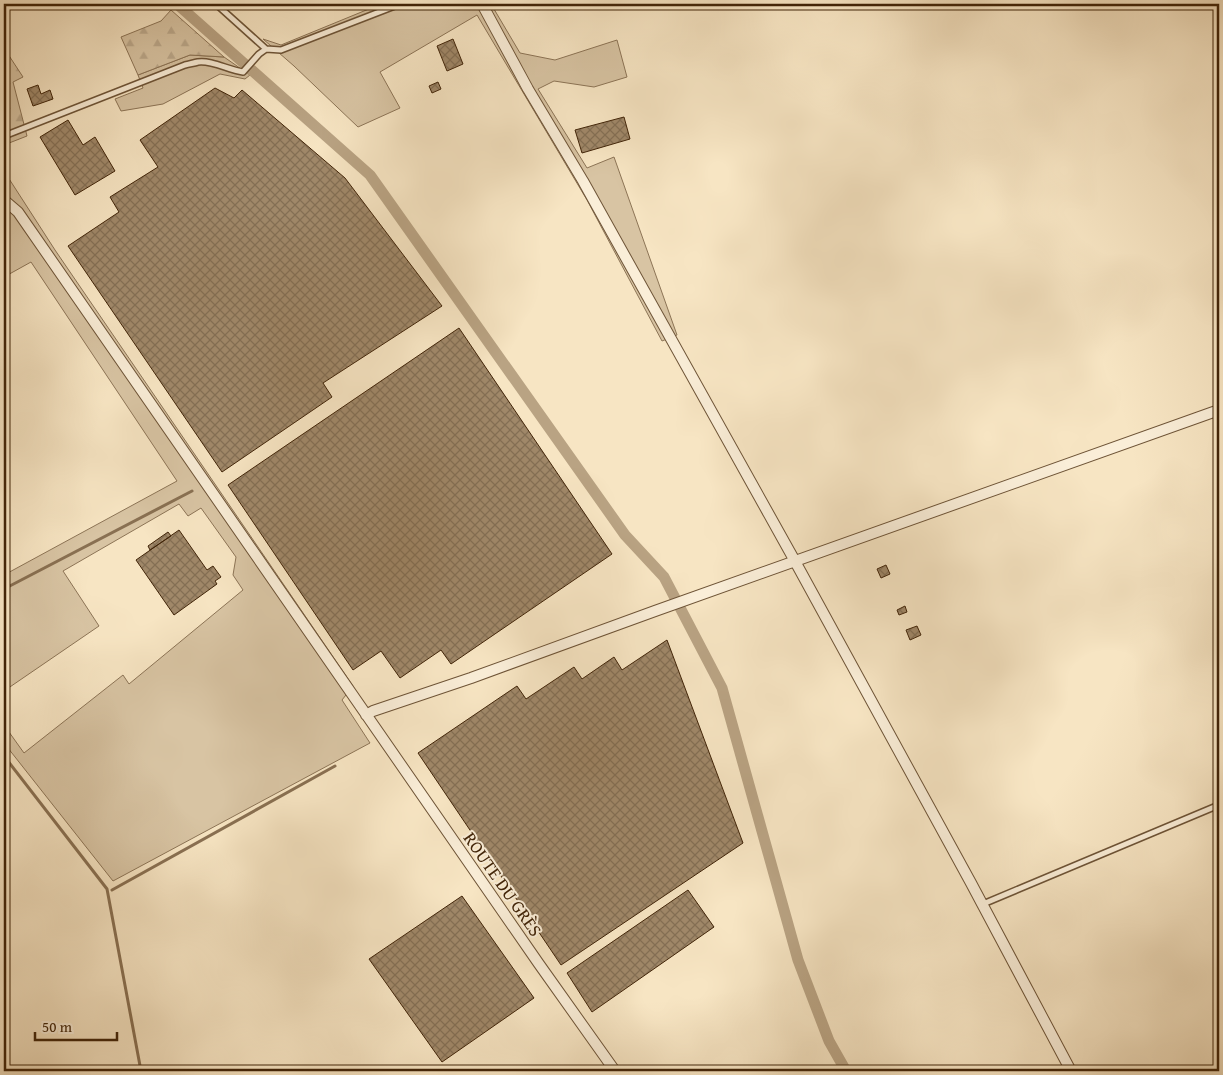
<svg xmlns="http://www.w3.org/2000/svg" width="1223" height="1075" font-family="'Gentium Book Plus',serif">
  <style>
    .grass { fill: #d8c4a3; stroke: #8c7456 }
    .forest { fill: url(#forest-firs); stroke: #8c7456 }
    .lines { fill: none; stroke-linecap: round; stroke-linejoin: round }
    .stream { stroke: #897052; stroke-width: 3 }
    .canal { stroke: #b9a383; stroke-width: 11 }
    .building { fill: url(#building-cross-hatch); stroke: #412408 }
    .service-casing { stroke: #6e5437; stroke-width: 8 }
    .minor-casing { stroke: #6e5437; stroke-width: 12 }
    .service { stroke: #faeed8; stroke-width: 5 }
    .minor { stroke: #faeed8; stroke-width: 10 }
    .labels { text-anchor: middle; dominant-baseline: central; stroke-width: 4; stroke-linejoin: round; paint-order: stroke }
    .street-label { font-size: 18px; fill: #412408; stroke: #faeed8 }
  </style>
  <defs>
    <pattern id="forest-firs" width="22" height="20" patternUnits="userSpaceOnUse" patternTransform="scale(1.25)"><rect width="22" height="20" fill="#d8c4a3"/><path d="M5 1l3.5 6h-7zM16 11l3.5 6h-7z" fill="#bba88b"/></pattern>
    <pattern id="building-cross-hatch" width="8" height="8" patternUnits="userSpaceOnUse" patternTransform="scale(1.25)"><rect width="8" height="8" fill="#a08869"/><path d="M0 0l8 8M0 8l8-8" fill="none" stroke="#846f54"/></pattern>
  </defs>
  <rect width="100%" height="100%" fill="#f7e5c3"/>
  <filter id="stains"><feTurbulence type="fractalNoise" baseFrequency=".004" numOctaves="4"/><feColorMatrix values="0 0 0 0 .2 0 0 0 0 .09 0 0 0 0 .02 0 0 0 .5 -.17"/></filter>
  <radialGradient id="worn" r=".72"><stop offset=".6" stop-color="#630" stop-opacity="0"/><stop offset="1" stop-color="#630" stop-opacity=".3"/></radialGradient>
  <!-- grass -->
  <path class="grass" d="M381,4h110l29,49 35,7 62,-20 10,37 -33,10 -40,-6 -16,8 49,79 27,-11 63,178 -15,6 -75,-141 -110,-185 -97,57 20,36 -42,19 -64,-61 -31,-27 18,6z
    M190,55l34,2 26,18 -5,4 -25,-5 -57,30 -42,7 -6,-12 28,-11 -5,-13z
    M4,171l51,79 298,436 -11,14 28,43 -257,138 -109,-138v-18l20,28 99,-78 6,9 114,-94 -10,-15 3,-18 -35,-49 -13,8 -9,-12 -116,67 36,55 -95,65v-116l173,-94 -146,-219 -27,15z"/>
  <!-- forest -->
  <path class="forest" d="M171,10l53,47 -34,-2 -52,20 -17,-38 40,-16z
    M4,48l19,29 -10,5 14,54 -23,9z"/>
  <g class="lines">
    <!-- stream -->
    <path class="stream" d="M4,589l188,-98
      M4,756l103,133 34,182
      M112,890l223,-124"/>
    <!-- canal -->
    <path class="canal" d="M177,4l193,171 255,360 39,42 58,111 76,272 31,81 17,30"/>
  </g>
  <!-- building -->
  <path class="building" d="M453,39l10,25 -16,7 -10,-25z
    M438,82l3,7 -9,4 -3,-7z
    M38,85l3,9 9,-4 3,9 -20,7 -6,-17z
    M215,88l19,10 8,-8 103,88 97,128 -119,77 9,14 -110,75 -154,-226 51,-34 -9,-15 48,-30 -18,-27z
    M624,117l6,22 -48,14 -7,-23z
    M68,120l15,25 12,-8 20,34 -40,24 -35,-58z
    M459,328l153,226 -161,110 -10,-14 -41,28 -19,-27 -28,19 -125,-185z
    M179,530l28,40 6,-4 8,11 -6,4 2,3 -43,31 -38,-55z
    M168,532l3,4 -21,14 -2,-4z
    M886,565l4,9 -9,4 -4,-9z
    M905,606l2,6 -8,3 -2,-5z
    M917,626l4,9 -11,5 -4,-10z
    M667,640l76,203 -182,122 -143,-212 99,-67 9,13 48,-32 8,12 32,-22 8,13z
    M688,890l26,37 -122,85 -25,-39z
    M462,896l72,102 -92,64 -73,-103z"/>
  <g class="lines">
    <!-- service casing -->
    <g class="service-casing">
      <path id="service" d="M216,4l50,45
        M4,136l181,-71c4,-1 9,-2 13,-3 14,-2 30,8 45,10l16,-18 7,-5 15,1 119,-46
        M983,904l236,-99"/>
    </g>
    <!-- minor casing -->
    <g class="minor-casing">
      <path id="minor" d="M482,4l46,85 55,92 208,373 180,329 100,188
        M4,200l14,12 521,752 76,107
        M366,715l7,-4 98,-33 184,-67 564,-201"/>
    </g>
    <!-- service -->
    <use href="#service" class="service"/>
    <!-- minor -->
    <use href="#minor" class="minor"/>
  </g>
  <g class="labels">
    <!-- street labels -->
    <g class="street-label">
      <text transform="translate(503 884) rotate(55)">ROUTE DU GRÈS</text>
    </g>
  </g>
  <!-- margin -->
  <rect width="1223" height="1075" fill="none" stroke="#f7e5c3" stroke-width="20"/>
  <rect x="5" y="5" width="1213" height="1065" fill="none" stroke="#412408" stroke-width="2.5"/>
  <rect x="10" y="10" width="1203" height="1055" fill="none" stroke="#412408"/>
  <!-- scale -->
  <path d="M35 1032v8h82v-8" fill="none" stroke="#412408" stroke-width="2.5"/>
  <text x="42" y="1032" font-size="15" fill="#412408" stroke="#faeed8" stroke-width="4" paint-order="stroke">50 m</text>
  <rect width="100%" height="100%" filter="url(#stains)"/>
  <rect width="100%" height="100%" fill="url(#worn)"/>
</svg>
